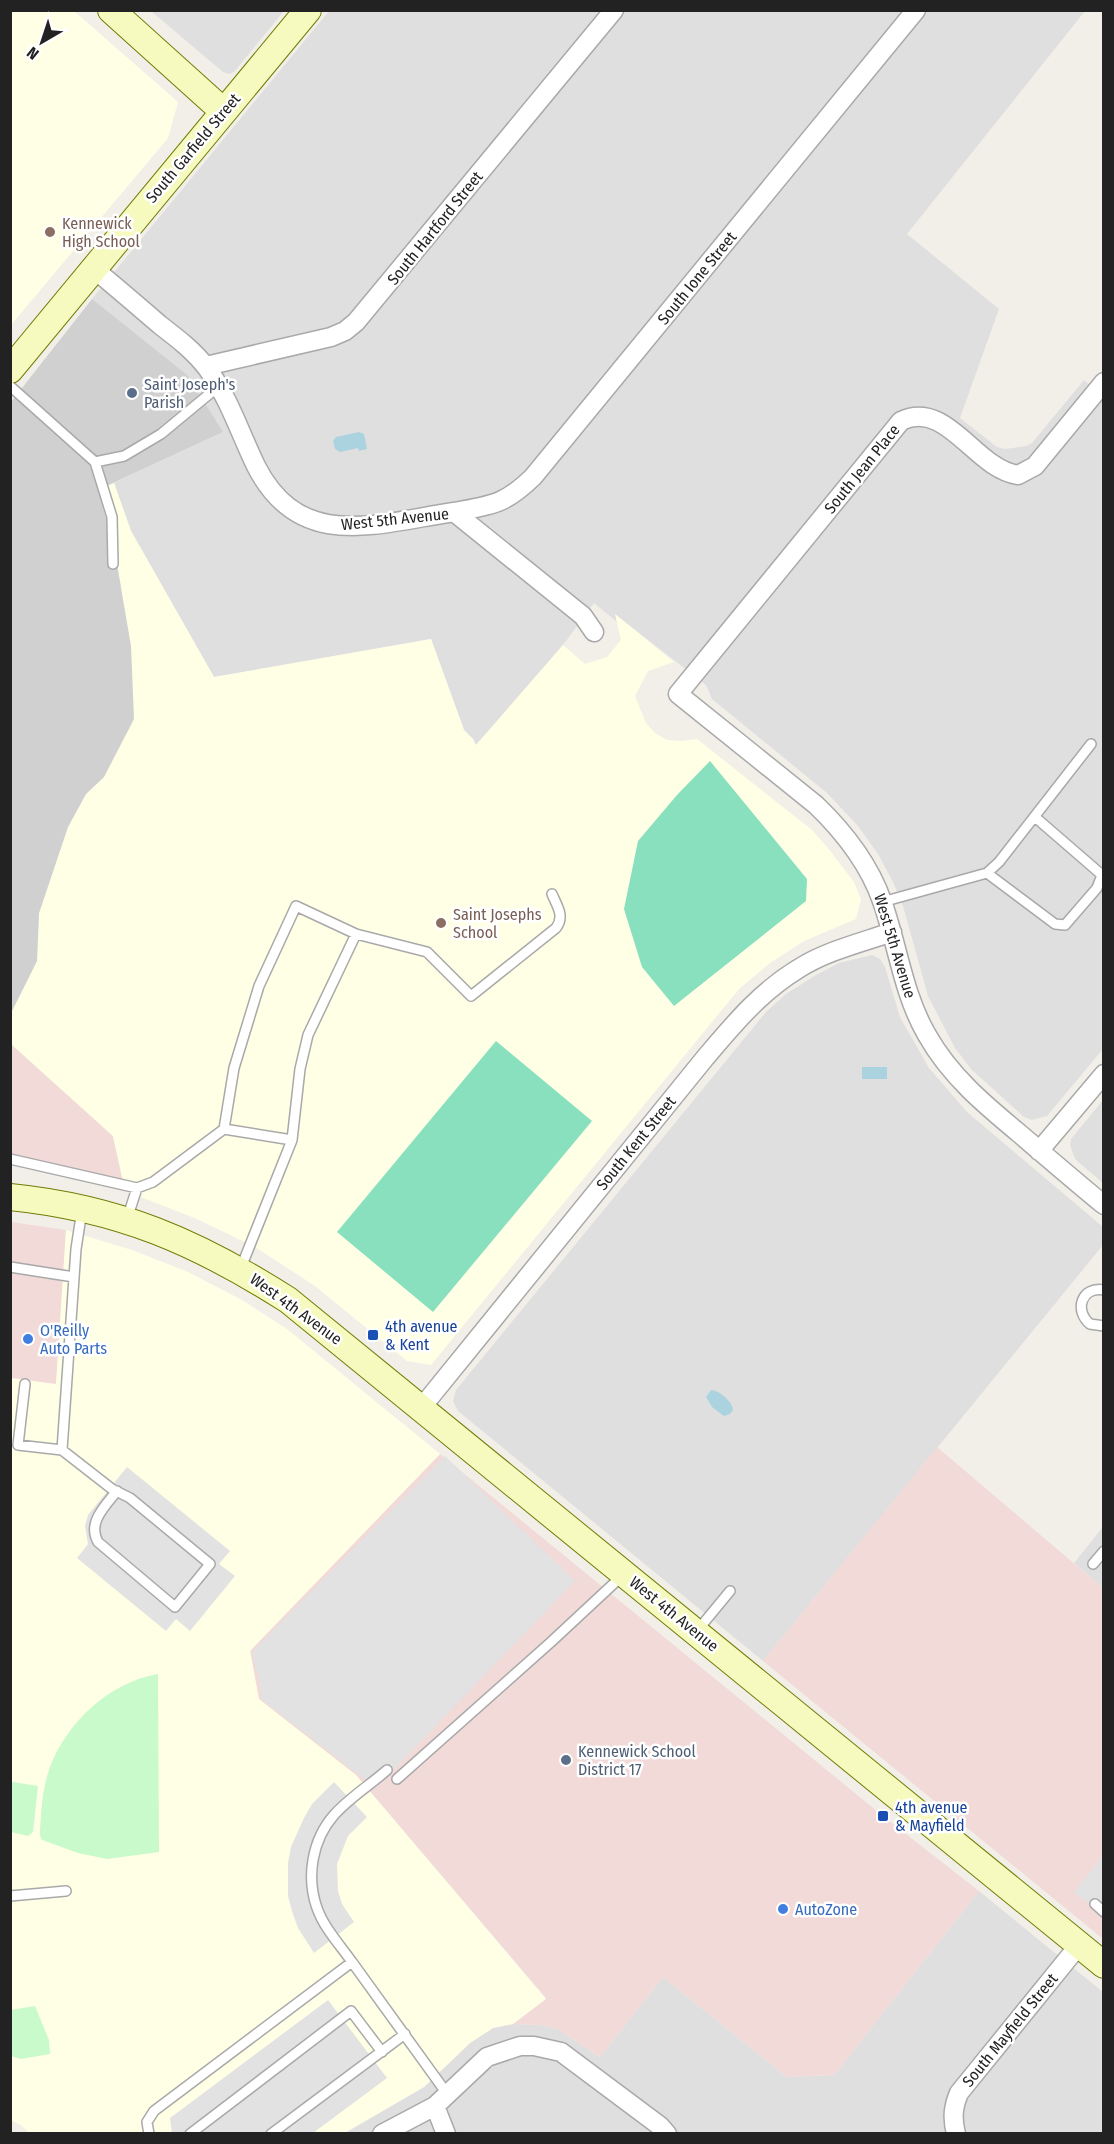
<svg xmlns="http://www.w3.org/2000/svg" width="1114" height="2144" font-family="'Fira Sans Condensed',sans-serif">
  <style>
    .residential { fill: #e0dfdf }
    .commercial { fill: #f2dad9 }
    .education { fill: #ffffe5 }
    .religious { fill: #d0d0d0 }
    .park { fill: #c8facc }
    .pitch { fill: #88e0be }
    .parking { fill: #e2e2e2 }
    .water { fill: #aad3df }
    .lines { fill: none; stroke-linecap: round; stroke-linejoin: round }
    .lane-casing { stroke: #a9a9a9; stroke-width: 12 }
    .street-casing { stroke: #a9a9a9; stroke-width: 21 }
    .secondary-casing { stroke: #707d05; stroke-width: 28 }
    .lane { stroke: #fff; stroke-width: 9 }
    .street { stroke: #fff; stroke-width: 18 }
    .secondary { stroke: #f7fabf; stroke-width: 26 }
    .education-dot { fill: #8d6e63; stroke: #fff; stroke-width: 2 }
    .service-dot { fill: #5c6f8a; stroke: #fff; stroke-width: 2 }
    .transit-dot { fill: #1a4fb4; stroke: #fff; stroke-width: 2 }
    .shop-dot { fill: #3f7fe0; stroke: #fff; stroke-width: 2 }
    .labels { text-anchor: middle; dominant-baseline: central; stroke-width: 5; stroke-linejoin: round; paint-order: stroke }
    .street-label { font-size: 16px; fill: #222; stroke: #fff }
    .education-label { font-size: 16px; fill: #785e54; stroke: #fff; text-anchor: start }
    .service-label { font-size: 16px; fill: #4e5e75; stroke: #fff; text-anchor: start }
    .transit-label { font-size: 16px; fill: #164399; stroke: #fff; text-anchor: start }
    .shop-label { font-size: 16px; fill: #366cbe; stroke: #fff; text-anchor: start }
  </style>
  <rect width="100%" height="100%" fill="#f2efe9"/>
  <!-- residential -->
  <path class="residential" d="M151,11h133l-50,61 -5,2 -6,-2z
    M329,11h756l-178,223 92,75 -39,109 37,29 8,2 21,-3 6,-3 52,-63 19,16v653l-56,67 -15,4 -8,-3 -53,-48 -16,-21 -27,-52 -25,-90 -10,-24 -15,-28 -20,-28 -31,-33 -115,-94 -6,-14 -90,-70 1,7 -23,-19 -31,42 -87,100 -3,-6 -9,-9 -33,-91 -217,38 -83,-146 -17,-48 109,-51 -131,-133z
    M872,955l8,4 5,8 15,50 29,51 38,44 136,115v18l-340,416 -305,-250 -5,-10 3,-11 310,-378 20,-18 30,-19 23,-12z
    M1103,1100v83l-28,-24 -5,-14 1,-6z
    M1103,1527v61l-29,-25z
    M979,1891l124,101v141l-759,1 80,-47 46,-44 23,-15 20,-4 28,1 17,4 42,28 63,-80 124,100 47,-2z"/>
  <!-- commercial -->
  <path class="commercial" d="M11,1044l102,92 11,50 -113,-26z
    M11,1222l55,8 -10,155 -45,-7z
    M937,1447l166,141v351l-340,-278z
    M440,1454l443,362 96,75 -145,184 -47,2 -124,-100 -63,80 -42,-28 -17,-4 -28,-1 33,-26 -190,-223 -97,-75 -9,-49z"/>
  <!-- education -->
  <path class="education" d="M11,10l63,1 104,91 -10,36 -157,187z
    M114,483l17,48 83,146 217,-38 33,91 9,9 3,6 87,-100 22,19 22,-7 14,-17 -6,-26 59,48 -26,9 -13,25 11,27 9,10 12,7 14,1 16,-2 115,91 16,18 26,34 7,17 -5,20 -52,22 -34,22 -31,26 -308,376 -24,-4 -92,-75 -60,-39 -58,-28 -59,-23 -14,-10 -11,-50 -102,-92v-31l26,-52 2,-47 29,-87 18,-33 18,-17 18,-185 -8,-45 -16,-57z
    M66,1230l66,20 56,22 54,28 45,29 153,125 -190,197 9,48 97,76 190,224 -33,25 -20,4 -23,15 -46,44 -80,46 -314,1 -9,-9 -10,-5v-742l45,6z"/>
  <!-- religious -->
  <path class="religious" d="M92,299l95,76 36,57 -125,58 16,57 17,99 3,73 -30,58 -18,17 -18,33 -29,86 -2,48 -26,52v-611z"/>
  <!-- park -->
  <path class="park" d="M158,1674l1,178 -52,7 -29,-6 -33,-12 -4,-2 -1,-5c1,-22 2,-43 9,-64 16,-46 60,-88 109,-96z
    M13,1782l25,4 -5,46 -5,4 -17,-4v-49z
    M35,2006l14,34 1,14 -29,5 -10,-3v-46z"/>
  <!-- pitch -->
  <path class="pitch" d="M710,761l97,118 -1,22 -132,105 -32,-39 -18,-58 14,-68 39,-46z
    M496,1041l96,80 -159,191 -96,-80z"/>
  <!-- parking -->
  <path class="parking" d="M445,1456l130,125 -199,207 -114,-88 -3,-21 -7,-27z
    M127,1467l103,84 -11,13 16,12 -45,55 -14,-12 -10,12 -89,-73 11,-14 -3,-18 3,-11z
    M334,1782l33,35 -19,19 -11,28 1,27 4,13 12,18 -40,31 -16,-25 -6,-17 -4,-15v-33l3,-16 13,-29 8,-14z
    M1103,1856v60l-29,-24z
    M328,2000l59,78 -74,55h-141l-2,-15z"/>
  <!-- water -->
  <path class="water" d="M359,432l5,2 3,15 -8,2 -1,-3 -18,4 -5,-3 -2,-8 3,-4z
    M862,1067h25v12h-25z
    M711,1390c8,0 22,12 22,20l-3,4 -6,2 -12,-9 -6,-10z"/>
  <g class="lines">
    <!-- lane casing -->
    <g class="lane-casing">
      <path id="lane" d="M10,386l85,76 17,55 1,47
        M95,462l29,-6 37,-22 58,-48
        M987,873l68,51 10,1 32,-37 5,-13 -67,-58
        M882,902l105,-29 12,-11 92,-118
        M224,1129l10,-61 25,-82 37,-80 60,28 71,18 44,44 85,-68c9,-12 1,-22 -4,-34
        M10,1159l127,29 16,-6 71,-53 68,11
        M127,1219l10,-31
        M10,1267l64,10
        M240,1270l52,-130 8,-71 8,-34 48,-101
        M1104,1290c-23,-4 -30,21 -14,34l14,2
        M25,1384l-7,61 44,5 50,39 18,9 80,66 -35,43 -77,-65c-11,-19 7,-36 19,-51
        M62,1450l14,-201 6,-39
        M1093,1564l11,-13
        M697,1631l33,-40
        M397,1779l154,-137 72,-67
        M10,1896l56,-5
        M1095,1904l9,8
        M352,1962c-12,-17 -28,-34 -35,-54 -11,-31 -5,-68 17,-93 15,-17 36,-30 53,-45
        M149,2134l-2,-12 7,-11 198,-149 96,133
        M190,2134l161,-123 31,41
        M271,2134l134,-100"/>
    </g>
    <!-- street casing -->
    <g class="street-casing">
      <path id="street" d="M94,269c22,18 44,37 66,56 17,13 34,26 47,43 22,30 33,65 49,98 44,87 122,57 198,46l129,104 11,16
        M206,366l125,-29 14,-6 11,-9 258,-312
        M1104,382l-69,84 -17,9c-43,-6 -71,-76 -117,-54l-223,273 138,111c28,27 53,59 66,96 16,45 21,93 45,134 23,41 58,70 93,99 28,24 56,48 84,71
        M454,512c38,-7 50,-7 79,-35l383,-467
        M1039,1151l65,-77
        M422,1407l283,-349c28,-33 55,-66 93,-89 28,-18 62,-26 94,-37
        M435,2106l11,28
        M382,2134l53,-28 52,-49 33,-11h14l27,6 99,74 7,8
        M956,2134c-4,-16 -3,-27 3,-41l120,-148"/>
    </g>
    <!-- secondary casing -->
    <g class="secondary-casing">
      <path id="secondary" d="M111,10l112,101
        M10,370l298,-360
        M10,1197c109,11 187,45 278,103l816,665"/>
    </g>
    <!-- lane -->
    <use href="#lane" class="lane"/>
    <!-- street -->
    <use href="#street" class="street"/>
    <!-- secondary -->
    <use href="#secondary" class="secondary"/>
  </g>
  <!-- markers -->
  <g class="education-dot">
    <circle cx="50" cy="232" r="6"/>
    <circle cx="441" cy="923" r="6"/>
  </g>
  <g class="service-dot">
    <circle cx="132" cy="393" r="6"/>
    <circle cx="566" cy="1760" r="6"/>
  </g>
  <g class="transit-dot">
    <rect x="367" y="1329" width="12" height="12" rx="3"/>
    <rect x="877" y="1810" width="12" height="12" rx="3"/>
  </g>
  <g class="shop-dot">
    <circle cx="28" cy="1339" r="6"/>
    <circle cx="783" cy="1909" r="6"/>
  </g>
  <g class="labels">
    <!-- street labels -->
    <g class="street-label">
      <text transform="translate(193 148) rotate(-50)">South Garfield Street</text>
      <text transform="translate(435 228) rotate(-51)">South Hartford Street</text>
      <text transform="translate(697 278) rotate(-51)">South Ione Street</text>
      <text transform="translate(862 469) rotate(-51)">South Jean Place</text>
      <text transform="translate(395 519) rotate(-6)">West 5th Avenue</text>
      <text transform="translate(895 946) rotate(73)">West 5th Avenue</text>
      <text transform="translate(636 1143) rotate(-51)">South Kent Street</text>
      <text transform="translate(296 1309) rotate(36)">West 4th Avenue</text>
      <text transform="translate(674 1614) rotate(39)">West 4th Avenue</text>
      <text transform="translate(1010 2030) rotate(-51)">South Mayfield Street</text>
    </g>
    <!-- education labels -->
    <g class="education-label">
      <text x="62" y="223">Kennewick<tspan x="62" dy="18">High School</tspan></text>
      <text x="453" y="914">Saint Josephs<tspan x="453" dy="18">School</tspan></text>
    </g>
    <!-- service labels -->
    <g class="service-label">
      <text x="144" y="384">Saint Joseph's<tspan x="144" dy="18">Parish</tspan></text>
      <text x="578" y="1751">Kennewick School<tspan x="578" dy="18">District 17</tspan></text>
    </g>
    <!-- transit labels -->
    <g class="transit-label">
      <text x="385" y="1326">4th avenue<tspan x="385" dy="18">&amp; Kent</tspan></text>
      <text x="895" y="1807">4th avenue<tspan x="895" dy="18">&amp; Mayfield</tspan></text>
    </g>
    <!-- shop labels -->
    <g class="shop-label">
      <text x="40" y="1330">O'Reilly<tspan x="40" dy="18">Auto Parts</tspan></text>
      <text x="795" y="1909">AutoZone</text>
    </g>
  </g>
  <!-- border -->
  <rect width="1114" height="2144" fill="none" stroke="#222222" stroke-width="24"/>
  <!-- north arrow -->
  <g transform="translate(42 42) rotate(219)" stroke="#ffffff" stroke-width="4.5" paint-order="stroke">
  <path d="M0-4.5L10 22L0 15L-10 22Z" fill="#222222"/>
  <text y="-9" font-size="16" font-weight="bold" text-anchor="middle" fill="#222222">N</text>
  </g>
</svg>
